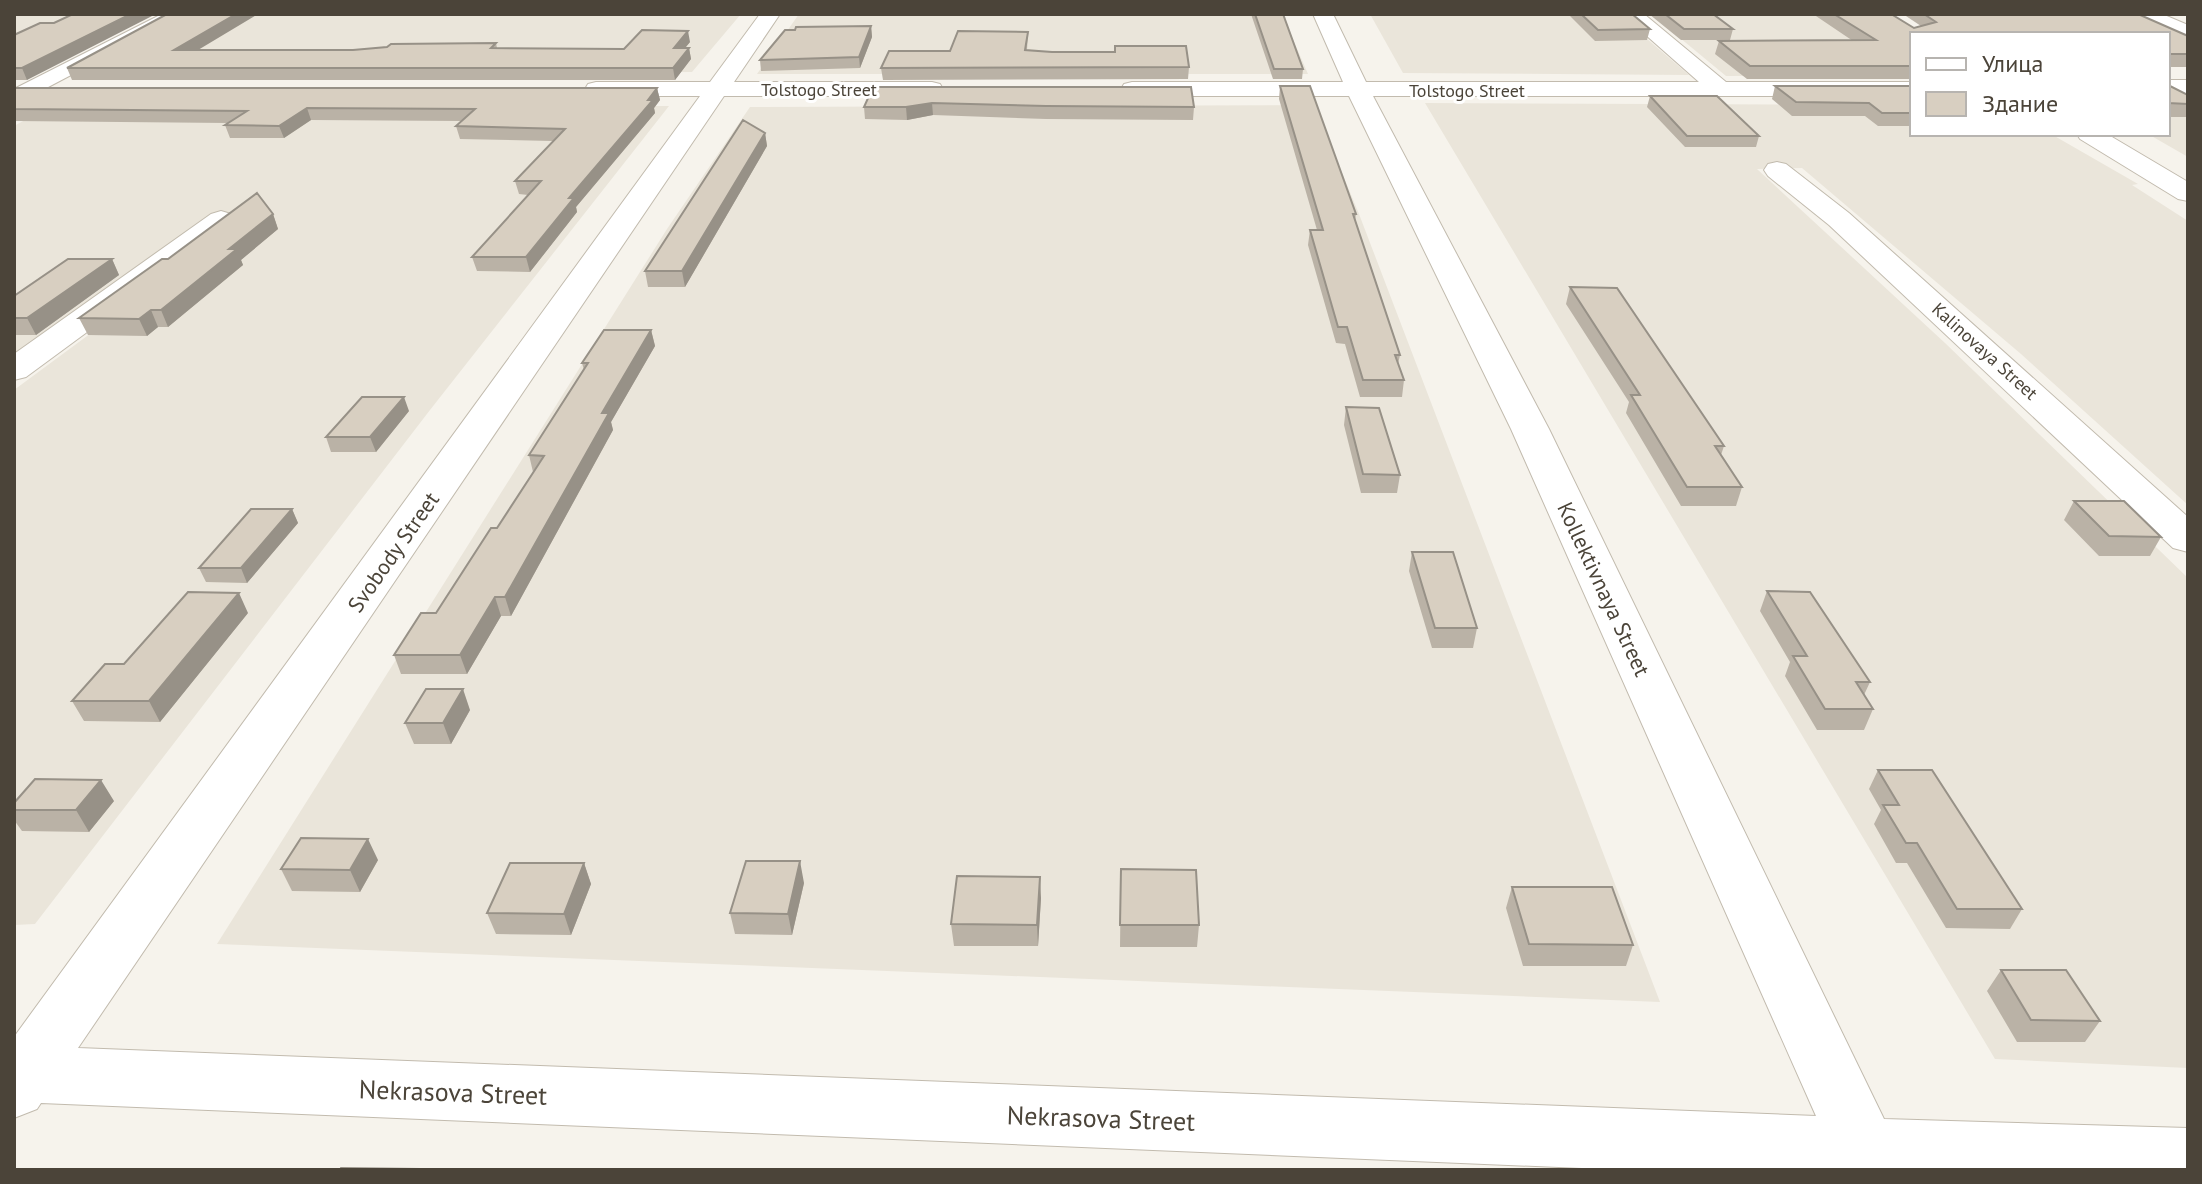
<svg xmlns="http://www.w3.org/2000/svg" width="2202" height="1184" font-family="'PT Sans',sans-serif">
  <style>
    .residential { fill: #eae5da }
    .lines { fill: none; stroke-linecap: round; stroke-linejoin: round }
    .minor-casing { stroke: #c2bbae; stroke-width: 2 }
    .minor { fill: #fff; fill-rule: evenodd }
    .wall { fill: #bab2a6 }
    .shaded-wall { fill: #979187 }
    .building { fill: #d8cfc1; stroke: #979187; stroke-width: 2 }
    .labels { text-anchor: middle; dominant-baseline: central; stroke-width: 6; stroke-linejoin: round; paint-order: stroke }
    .far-street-label { font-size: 18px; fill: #4b4439; stroke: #fff }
    .street-label { font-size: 22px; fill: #4b4439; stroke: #fff }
    .near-street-label { font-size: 26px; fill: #4b4439; stroke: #fff }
  </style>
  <rect width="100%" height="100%" fill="#f6f3ec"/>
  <!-- residential -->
  <path class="residential" d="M14,14h122l-122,61z
    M213,14h528l-49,58 -596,4z
    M799,14h483l26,60h-551z
    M1370,14h248l71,61 -286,-2z
    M1651,14h210l51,61 -186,1z
    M2168,100h20v57l-40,-23h20z
    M1425,103l487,2v29h139l87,50 -6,1 56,36v284l-167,-151 -219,-186 -45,1 188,174 243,235v490l-193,-9z
    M1314,105l45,109 301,788 -1443,-58 450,-715 83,-122z
    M669,106l-239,304 -395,514 -21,1v-535l157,-116 -157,85v-233l35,-19z"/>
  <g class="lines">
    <!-- minor casing -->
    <g class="minor-casing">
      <path id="minor" d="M162,14h25l-173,91v-16z
        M760,14h20l-46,68h198l8,2 3,5 -3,5 -8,2h-208l-646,952 1738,68 -305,-687 -162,-333h-217l-8,-2 -3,-5 3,-5 8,-2h211l-30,-68h20l33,68h333l-77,-68h22l82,68h186v14h-539l176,333 335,690 304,9v42h-560l-1587,-67 -4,6 -23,9v-81l686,-941h-104l-8,-2 -3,-5 3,-5 8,-2h114z
        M2135,14h27l26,11v14l-50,-21z
        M2168,80h20v14h-20z
        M2077,134h30l81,48v19l-10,-2 -98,-60z
        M1777,162l9,2 63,49 339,304v35l-15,-4 -344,-323 -61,-49 -4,-6 4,-6z
        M221,211l10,3 4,6 -4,6 -205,151 -12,3v-26l197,-140z"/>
    </g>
    <!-- minor -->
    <use href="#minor" class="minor"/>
  </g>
  <!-- wall -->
  <path class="wall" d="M1251,14h32l20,55 -1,10h-29z
    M1568,14h64l18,15 -3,11 -52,1z
    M1649,14h64l20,15 -3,11h-49z
    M1813,14h78l23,14 7,-2 -18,-12h235l50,22v31h-20v-33h-256v45h-165l-32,-25 4,-13h134z
    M54,23l-27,57h-13v-45z
    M871,26l1,11 -12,31 -99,3 -1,-11z
    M1028,32l-1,18 162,17 -1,12 -305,1 -2,-12z
    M690,42l-5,6h4l2,11 -16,21h-603l-5,-12 130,-18h156l143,-7 1,5 127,1z
    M2168,85l20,10v22h-20z
    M1280,86l76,128 -1,7 45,134 -2,9 6,16 -2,17h-42l-15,-53 -9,-1 -28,-98 2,-15h7l-38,-131z
    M1775,86h137v40h-34l-13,-10h-73l-20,-17z
    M873,87l321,20 -1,13 -147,-1 -113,-4 -26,5 -42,-1 -1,-12z
    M14,88h643l3,12 -6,8 1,5 -79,94 1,5 -47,60 -53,-1 -5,-14 56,-62 -9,-1 -4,-13 38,-40 -93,-2 -4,-13 6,-5 -151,-1 -27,18h-54l-5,-13 3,-2 -214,-2z
    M1650,96l109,40 -3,11h-71l-38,-40z
    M765,133l2,13 -82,141h-37l-3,-16z
    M273,214l5,15 -37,31 2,5 -75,62h-10l-11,9 -59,-1 -9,-17 89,-59z
    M112,259l7,16 -83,60h-22v-39z
    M1570,287l154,159 -3,9 21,32 -6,19h-55l-55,-93 3,-11 -63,-98z
    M651,330l4,16 -44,76 2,8 -102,186h-10l-34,58h-66l-7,-19 42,-42 61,-85 36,-56 -4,-17 55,-85 -2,-7z
    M1346,407l54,68 -3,18h-36l-17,-68z
    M409,411l-33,41h-45l-5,-15z
    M2074,501l87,36 -11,19h-51l-35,-36z
    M292,509l6,14 -51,60 -41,-1 -7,-14z
    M1412,552l65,76 -4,20h-41l-23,-77z
    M1767,591l103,91 -6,13 9,14 -9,21h-47l-32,-54 5,-14 -30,-51z
    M248,613l-88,109 -76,-1 -12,-20z
    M470,710l-19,34h-37l-9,-21z
    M1878,770l144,139 -12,20 -64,-1 -39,-65h-11l-22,-39 7,-14 -12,-21z
    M114,801l-25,31 -67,-1 -8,-11v-17z
    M378,860l-18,32 -68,-1 -11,-22z
    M584,863l7,21 -20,51 -75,-1 -9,-21z
    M1121,869l78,56 -2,22h-77z
    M804,883l-12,52 -57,-1 -5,-21z
    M1512,887l121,58 -7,21h-103l-17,-58z
    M1041,898l-3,48h-84l-3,-22z
    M2001,970l99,51 -15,21h-68l-30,-51z"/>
  <!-- shaded-wall -->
  <path class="shaded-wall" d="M131,14h25l-129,66 -5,-12z
    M236,14h22l-80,48 -4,-12z
    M871,26l1,11 -12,31 -1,-11z
    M688,31l2,11 -14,17 -2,-11z
    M689,48l2,11 -16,21 -2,-12z
    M657,88l3,12 -6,8 1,5 -79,94 1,5 -47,60 -4,-15 43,-59z
    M932,103l1,12 -26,5 -1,-13z
    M307,108l4,12 -27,18 -5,-12z
    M765,133l2,13 -82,141 -3,-16z
    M273,214l5,15 -37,31 2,5 -75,62 -7,-17 68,-61z
    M112,259l7,16 -83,60 -9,-17z
    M151,310l7,17 -11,9 -8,-17z
    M651,330l4,16 -44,76 2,8 -102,186 -6,-19 97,-184z
    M404,397l5,14 -33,41 -6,-15z
    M292,509l6,14 -51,60 -6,-15z
    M239,593l9,20 -88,109 -11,-21z
    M495,597l6,19 -34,58 -7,-19z
    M463,689l7,21 -19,34 -8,-21z
    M101,780l13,21 -25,31 -13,-22z
    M368,839l10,21 -18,32 -10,-22z
    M800,861l4,22 -12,52 -4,-21z
    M584,863l7,21 -20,51 -7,-21z
    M1040,877l1,21 -3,48 -1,-21z"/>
  <!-- building -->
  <path class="building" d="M73,14h58l-109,54h-8v-33l26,-12h14z
    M167,14h69l-62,36h179l34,-3 4,-3 105,-1 -5,5 133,1 18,-19 46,1 -14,17h15l-16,20h-606z
    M1255,14h28l20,55h-29z
    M1581,14h51l18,15 -52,1z
    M1665,14h48l20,15h-49z
    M1834,14h57l23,14 22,-6 -12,-8h214l50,22v18h-20v-20h-256v32h-162l-31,-25 157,-1z
    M871,26l-12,31 -99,3 25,-30h10l1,-3z
    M958,31l70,1 -3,18 27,2h63v-6h71l3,21 -308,1 8,-17h61z
    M2168,85l20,10v9l-20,-1z
    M1280,86h30l46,128h-3l47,141h-5l9,25h-41l-16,-53h-9l-28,-97h13z
    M1775,86h137v27h-30l-13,-10 -73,-1z
    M873,87h318l3,20 -148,-1 -114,-3 -26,4h-42z
    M14,88h643l-9,12h5l-84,98h5l-48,59h-54l69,-76h-26l50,-52 -109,-3 19,-17 -168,-1 -28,18 -54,-1 22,-14 -233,-2z
    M1650,96h67l42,40h-72z
    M743,120l22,13 -83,138h-37z
    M257,193l16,21 -44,35h8l-76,61h-10l-12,9 -60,-1 83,-59h6z
    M68,259h44l-85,59h-13v-22z
    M1570,287l47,1 107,158h-9l27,41h-55l-56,-92h9z
    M604,330h47l-49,83h7l-104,184h-10l-35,58h-66l27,-42h15l55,-85h6l47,-72 -15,-1 59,-92h-6z
    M362,397h42l-34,40h-44z
    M1346,407l33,1 21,67 -37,-1z
    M2074,501h50l37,36 -52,-1z
    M251,509h41l-51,59h-42z
    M1412,552h41l24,76h-42z
    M1767,591l43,1 60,90h-14l17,27h-48l-32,-53h14z
    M188,592l51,1 -90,108h-77l33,-37h19z
    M426,689h37l-20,34h-38z
    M1878,770h54l90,139h-65l-40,-66h-11l-23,-38h16z
    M35,779l66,1 -25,30h-62v-7z
    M301,838l67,1 -18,31 -69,-1z
    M746,861h54l-12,53 -58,-1z
    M510,863h74l-20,51 -77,-1z
    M1121,869l75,1 3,55h-79z
    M957,876l83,1 -3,48 -86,-1z
    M1512,887h100l21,58 -104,-1z
    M2001,970h65l34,51 -69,-1z
    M341,1168l77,1 -1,1h-77z"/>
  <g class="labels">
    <!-- far-street labels -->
    <g class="far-street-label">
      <text x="819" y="89">Tolstogo Street</text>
      <text x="1467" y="90">Tolstogo Street</text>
      <text transform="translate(1985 351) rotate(42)">Kalinovaya Street</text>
    </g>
    <!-- street labels -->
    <g class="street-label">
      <text transform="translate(393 552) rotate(-55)">Svobody Street</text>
      <text transform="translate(1604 589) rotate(65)">Kollektivnaya Street</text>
    </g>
    <!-- near-street labels -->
    <g class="near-street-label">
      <text transform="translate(453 1092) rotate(2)">Nekrasova Street</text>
      <text transform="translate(1101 1118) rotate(2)">Nekrasova Street</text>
    </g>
  </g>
  <!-- border -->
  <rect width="2202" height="1184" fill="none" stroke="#4b4439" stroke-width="32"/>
  <!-- legend -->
  <rect x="1910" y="32" width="260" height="104" fill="#ffffff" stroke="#b7b4b0" stroke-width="2"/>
  <rect x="1926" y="58" width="40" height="12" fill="#ffffff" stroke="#b7b4b0" stroke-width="2"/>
  <text x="1982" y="72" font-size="24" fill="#4b4439">Улица</text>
  <rect x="1926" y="92" width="40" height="24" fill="#d8cfc1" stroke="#b7b4b0" stroke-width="2"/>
  <text x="1982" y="112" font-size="24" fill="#4b4439">Здание</text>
</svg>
